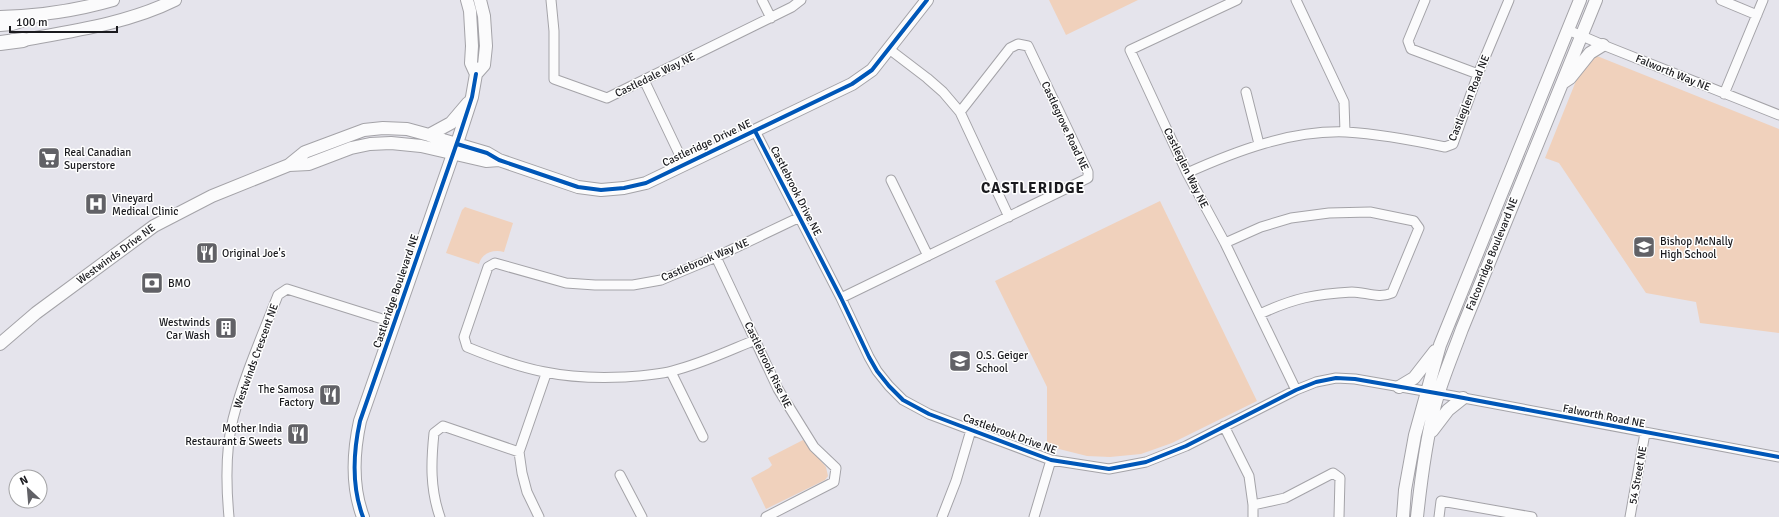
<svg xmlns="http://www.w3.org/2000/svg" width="1779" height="517" font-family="Signika,sans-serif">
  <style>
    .green { fill: #f0d1bc }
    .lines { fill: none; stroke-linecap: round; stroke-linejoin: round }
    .street-casing { stroke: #a4a3a8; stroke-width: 11 }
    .secondary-casing { stroke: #a4a3a8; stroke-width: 14 }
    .primary-casing { stroke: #a4a3a8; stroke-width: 16 }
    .street { stroke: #fbfbfc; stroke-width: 9 }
    .secondary { stroke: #fbfbfc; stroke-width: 12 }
    .primary { stroke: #fbfbfc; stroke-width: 14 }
    .cycleway-casing { stroke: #fff; stroke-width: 6 }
    .cycleway { stroke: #0057b8; stroke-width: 4 }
    .labels { text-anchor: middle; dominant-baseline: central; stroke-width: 3; stroke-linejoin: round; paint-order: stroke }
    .street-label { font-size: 11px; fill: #1a1a1e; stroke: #fff }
    .poi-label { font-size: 11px; fill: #1a1a1e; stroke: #fff; text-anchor: start }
    .district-label { font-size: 15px; font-weight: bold; letter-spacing: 1px; fill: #1a1a1e; stroke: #fff }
  </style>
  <rect width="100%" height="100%" fill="#e5e4ec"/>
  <!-- green -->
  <path class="green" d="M1049,0h89l-72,35z
    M1597,56l182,73v204l-79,-10 -4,-21 -50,-9 -87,-130 -14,-5 35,-87 8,-9z
    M1160,201l97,200 -85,42 -31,11 -31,3 -23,-1 -40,-10v-59l-52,-106z
    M465,207l48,16 -9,29c-11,-3 -22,1 -25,12l-33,-11 16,-43z
    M803,440l23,27 2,9 -3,4 -59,29 -15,-31 18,-10 3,-3 -4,-7z"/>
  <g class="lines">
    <!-- street casing -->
    <g class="street-casing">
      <path id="street" d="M551,0l3,31v48l53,19 185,-91 9,-7
        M762,0l9,18
        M1237,0l-107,50 57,123 38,70 71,147
        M1296,0l48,102 1,30
        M1425,0l-17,41 3,8 67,25
        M1721,0l36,15
        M1568,30l35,15 176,70
        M889,49l38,29 16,14 17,20 49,105
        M644,80l40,84
        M1246,92l13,52
        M1724,94l39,-94
        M755,131l86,167 28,59 8,14 12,15 14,14 26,14 122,46 58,9 37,-7 40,-16 110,-56 20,-8 20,-4 19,1 98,17 326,61
        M1187,173c49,-22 104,-43 159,-41 34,2 66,8 99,15l8,-3 25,-70 31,-74
        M891,180l37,76
        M1225,243l36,-16 30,-9 38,-5 41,-1 44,9 5,7 -27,65c-13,6 -27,-1 -40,-1 -37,2 -58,6 -92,22
        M716,257l62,132 36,58 22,21 -2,14 -68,35
        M841,298l247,-120v-6l-60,-126 -10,-2 -8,4 -50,64
        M755,340c-27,11 -54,24 -83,31 -15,4 -32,5 -48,6 -62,3 -101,-7 -157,-30l-3,-10 24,-70 7,-4 71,20 29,2h38l28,-5 55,-23 84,-40
        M671,372l32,65
        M1224,426l25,50 4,29v12
        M620,475l22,42
        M1253,505l32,-7 48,-25 7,5 -1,39
        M229,517c-3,-32 -4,-66 4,-98 11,-43 29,-83 45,-124l9,-6 108,34
        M440,517c-10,-28 -9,-55 -6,-84l9,-7 76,26
        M539,517l-12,-25 -5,-19 -3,-21 27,-78
        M942,517l14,-36 15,-51
        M1034,517l17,-57
        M1439,517l2,-16 91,16
        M1630,517l15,-84"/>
    </g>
    <!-- secondary casing -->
    <g class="secondary-casing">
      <path id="secondary" d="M467,0l3,11 2,35 -1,17 5,11
        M0,17c39,-1 75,-6 113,-17
        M13,40h10c50,-9 106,-17 152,-40
        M1564,82l6,-4 20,-25 13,-8
        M429,135l22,-12 17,-20
        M289,165l20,-1 42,-16 19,-4 21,-1 30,3 65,15 13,-1
        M0,344l36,-31 118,-87 58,-30 77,-31 16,-13 59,-22 19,-2 24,1 22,6 14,5 44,13 12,7 79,27 23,3 23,-2 22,-5 206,-99 20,-14 55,-70
        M1399,387l15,-9 21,-27
        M1432,431l16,-21 15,-12
        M363,517c-12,-32 -10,-64 -3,-96l99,-284 13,-40 4,-23 8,-9 2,-19 -2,-30 -4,-16
        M1403,517l2,-27 10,-55 25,-90 140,-345
        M1417,517c4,-38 9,-76 18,-112 7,-26 18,-51 27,-76l134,-329"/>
    </g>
    <!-- primary casing -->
    <g class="primary-casing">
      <path id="primary" d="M0,24l12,-1 22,-7
        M0,43l23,-3"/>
    </g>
    <!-- street -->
    <use href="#street" class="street"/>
    <!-- secondary -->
    <use href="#secondary" class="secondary"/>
    <!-- primary -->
    <use href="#primary" class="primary"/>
    <!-- cycleway casing -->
    <g class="cycleway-casing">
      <path id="cycleway" d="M755,131l86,167 28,59 8,14 12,15 14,14 26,14 122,46 58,9 37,-7 40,-16 110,-56 20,-8 20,-4 19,1 98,17 326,61
        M457,144l30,9 12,7 79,27 23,3 23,-2 22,-5 206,-99 20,-14 55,-70
        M363,517c-12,-32 -10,-64 -3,-96l99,-284 13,-40 4,-23"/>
    </g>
    <!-- cycleway -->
    <use href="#cycleway" class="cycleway"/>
  </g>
  <!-- icons -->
  <defs>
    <g id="supermarket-square" transform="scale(1.15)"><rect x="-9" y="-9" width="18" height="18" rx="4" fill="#616166" stroke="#fff"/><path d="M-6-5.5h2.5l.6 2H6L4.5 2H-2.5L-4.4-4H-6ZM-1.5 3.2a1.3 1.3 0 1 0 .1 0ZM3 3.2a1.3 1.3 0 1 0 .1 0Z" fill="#fff"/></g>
    <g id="hospital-square" transform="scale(1.15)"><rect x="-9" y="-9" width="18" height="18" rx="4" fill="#616166" stroke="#fff"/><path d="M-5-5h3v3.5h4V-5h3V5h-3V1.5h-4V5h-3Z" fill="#fff"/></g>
    <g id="school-square" transform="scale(1.15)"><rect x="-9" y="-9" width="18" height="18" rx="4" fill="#616166" stroke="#fff"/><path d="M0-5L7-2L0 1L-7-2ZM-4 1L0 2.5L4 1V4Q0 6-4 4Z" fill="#fff"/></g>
    <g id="restaurant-square" transform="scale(1.15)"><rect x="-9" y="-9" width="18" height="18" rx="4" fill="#616166" stroke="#fff"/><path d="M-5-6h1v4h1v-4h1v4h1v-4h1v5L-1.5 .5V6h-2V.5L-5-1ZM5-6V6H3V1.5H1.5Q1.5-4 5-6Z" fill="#fff"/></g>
    <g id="bank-square" transform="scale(1.15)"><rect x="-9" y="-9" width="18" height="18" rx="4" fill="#616166" stroke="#fff"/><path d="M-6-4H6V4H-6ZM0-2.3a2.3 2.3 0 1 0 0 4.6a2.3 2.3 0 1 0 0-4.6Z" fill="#fff"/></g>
    <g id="building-square" transform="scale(1.15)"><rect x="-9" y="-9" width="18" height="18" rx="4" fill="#616166" stroke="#fff"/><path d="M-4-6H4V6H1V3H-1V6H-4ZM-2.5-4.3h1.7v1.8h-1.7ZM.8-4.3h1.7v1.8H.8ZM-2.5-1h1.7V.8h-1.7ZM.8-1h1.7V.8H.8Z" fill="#fff"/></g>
  </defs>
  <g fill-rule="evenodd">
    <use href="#supermarket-square" x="49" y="158"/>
    <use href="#hospital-square" x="96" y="204"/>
    <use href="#school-square" x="1644" y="247"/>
    <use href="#restaurant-square" x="207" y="253"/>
    <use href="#bank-square" x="152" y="283"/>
    <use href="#building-square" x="226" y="328"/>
    <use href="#school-square" x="960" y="361"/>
    <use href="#restaurant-square" x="330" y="395"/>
    <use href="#restaurant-square" x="298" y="434"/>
  </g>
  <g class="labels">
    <!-- street labels -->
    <g class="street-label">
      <text transform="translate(1673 73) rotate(22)">Falworth Way NE</text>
      <text transform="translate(655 75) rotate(-26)">Castledale Way NE</text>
      <text transform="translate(1469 98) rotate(-68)">Castleglen Road NE</text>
      <text transform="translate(1065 126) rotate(65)">Castlegrove Road NE</text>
      <text transform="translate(707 143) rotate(-25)">Castleridge Drive NE</text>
      <text transform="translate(1186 168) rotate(64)">Castleglen Way NE</text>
      <text transform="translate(796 191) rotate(63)">Castlebrook Drive NE</text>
      <text transform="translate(116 254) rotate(-36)">Westwinds Drive NE</text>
      <text transform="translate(1492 254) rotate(-68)">Falconridge Boulevard NE</text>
      <text transform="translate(705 260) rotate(-23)">Castlebrook Way NE</text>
      <text transform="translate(396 291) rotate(-71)">Castleridge Boulevard NE</text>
      <text transform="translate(256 356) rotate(-70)">Westwinds Crescent NE</text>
      <text transform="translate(768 365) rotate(64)">Castlebrook Rise NE</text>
      <text transform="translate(1604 416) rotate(11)">Falworth Road NE</text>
      <text transform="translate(1010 434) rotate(20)">Castlebrook Drive NE</text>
      <text transform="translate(1638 475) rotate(-80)">54 Street NE</text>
    </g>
    <!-- poi labels -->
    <g class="poi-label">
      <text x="64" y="152">Real Canadian<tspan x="64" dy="13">Superstore</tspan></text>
      <text x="112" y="198">Vineyard<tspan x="112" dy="13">Medical Clinic</tspan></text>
      <text x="1660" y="241">Bishop McNally<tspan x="1660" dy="13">High School</tspan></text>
      <text x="222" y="253">Original Joe's</text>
      <text x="168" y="283">BMO</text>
      <text x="210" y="322" text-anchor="end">Westwinds<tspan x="210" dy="13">Car Wash</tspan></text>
      <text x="976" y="355">O.S. Geiger<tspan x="976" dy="13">School</tspan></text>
      <text x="314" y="389" text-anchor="end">The Samosa<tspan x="314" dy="13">Factory</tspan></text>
      <text x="282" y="428" text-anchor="end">Mother India<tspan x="282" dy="13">Restaurant &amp; Sweets</tspan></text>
    </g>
    <!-- district labels -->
    <g class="district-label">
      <text x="1033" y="188">CASTLERIDGE</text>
    </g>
  </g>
  <!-- north arrow -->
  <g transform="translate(28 489) rotate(334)"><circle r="19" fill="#ffffff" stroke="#a3a3a5"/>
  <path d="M0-3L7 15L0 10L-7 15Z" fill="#616166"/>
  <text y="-6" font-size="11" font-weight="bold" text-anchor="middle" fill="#1a1a1e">N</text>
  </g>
  <!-- scale -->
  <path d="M10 26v6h107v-6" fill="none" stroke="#1a1a1e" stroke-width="2"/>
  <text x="16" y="26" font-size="12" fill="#1a1a1e" stroke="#ffffff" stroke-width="3" paint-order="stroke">100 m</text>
</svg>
